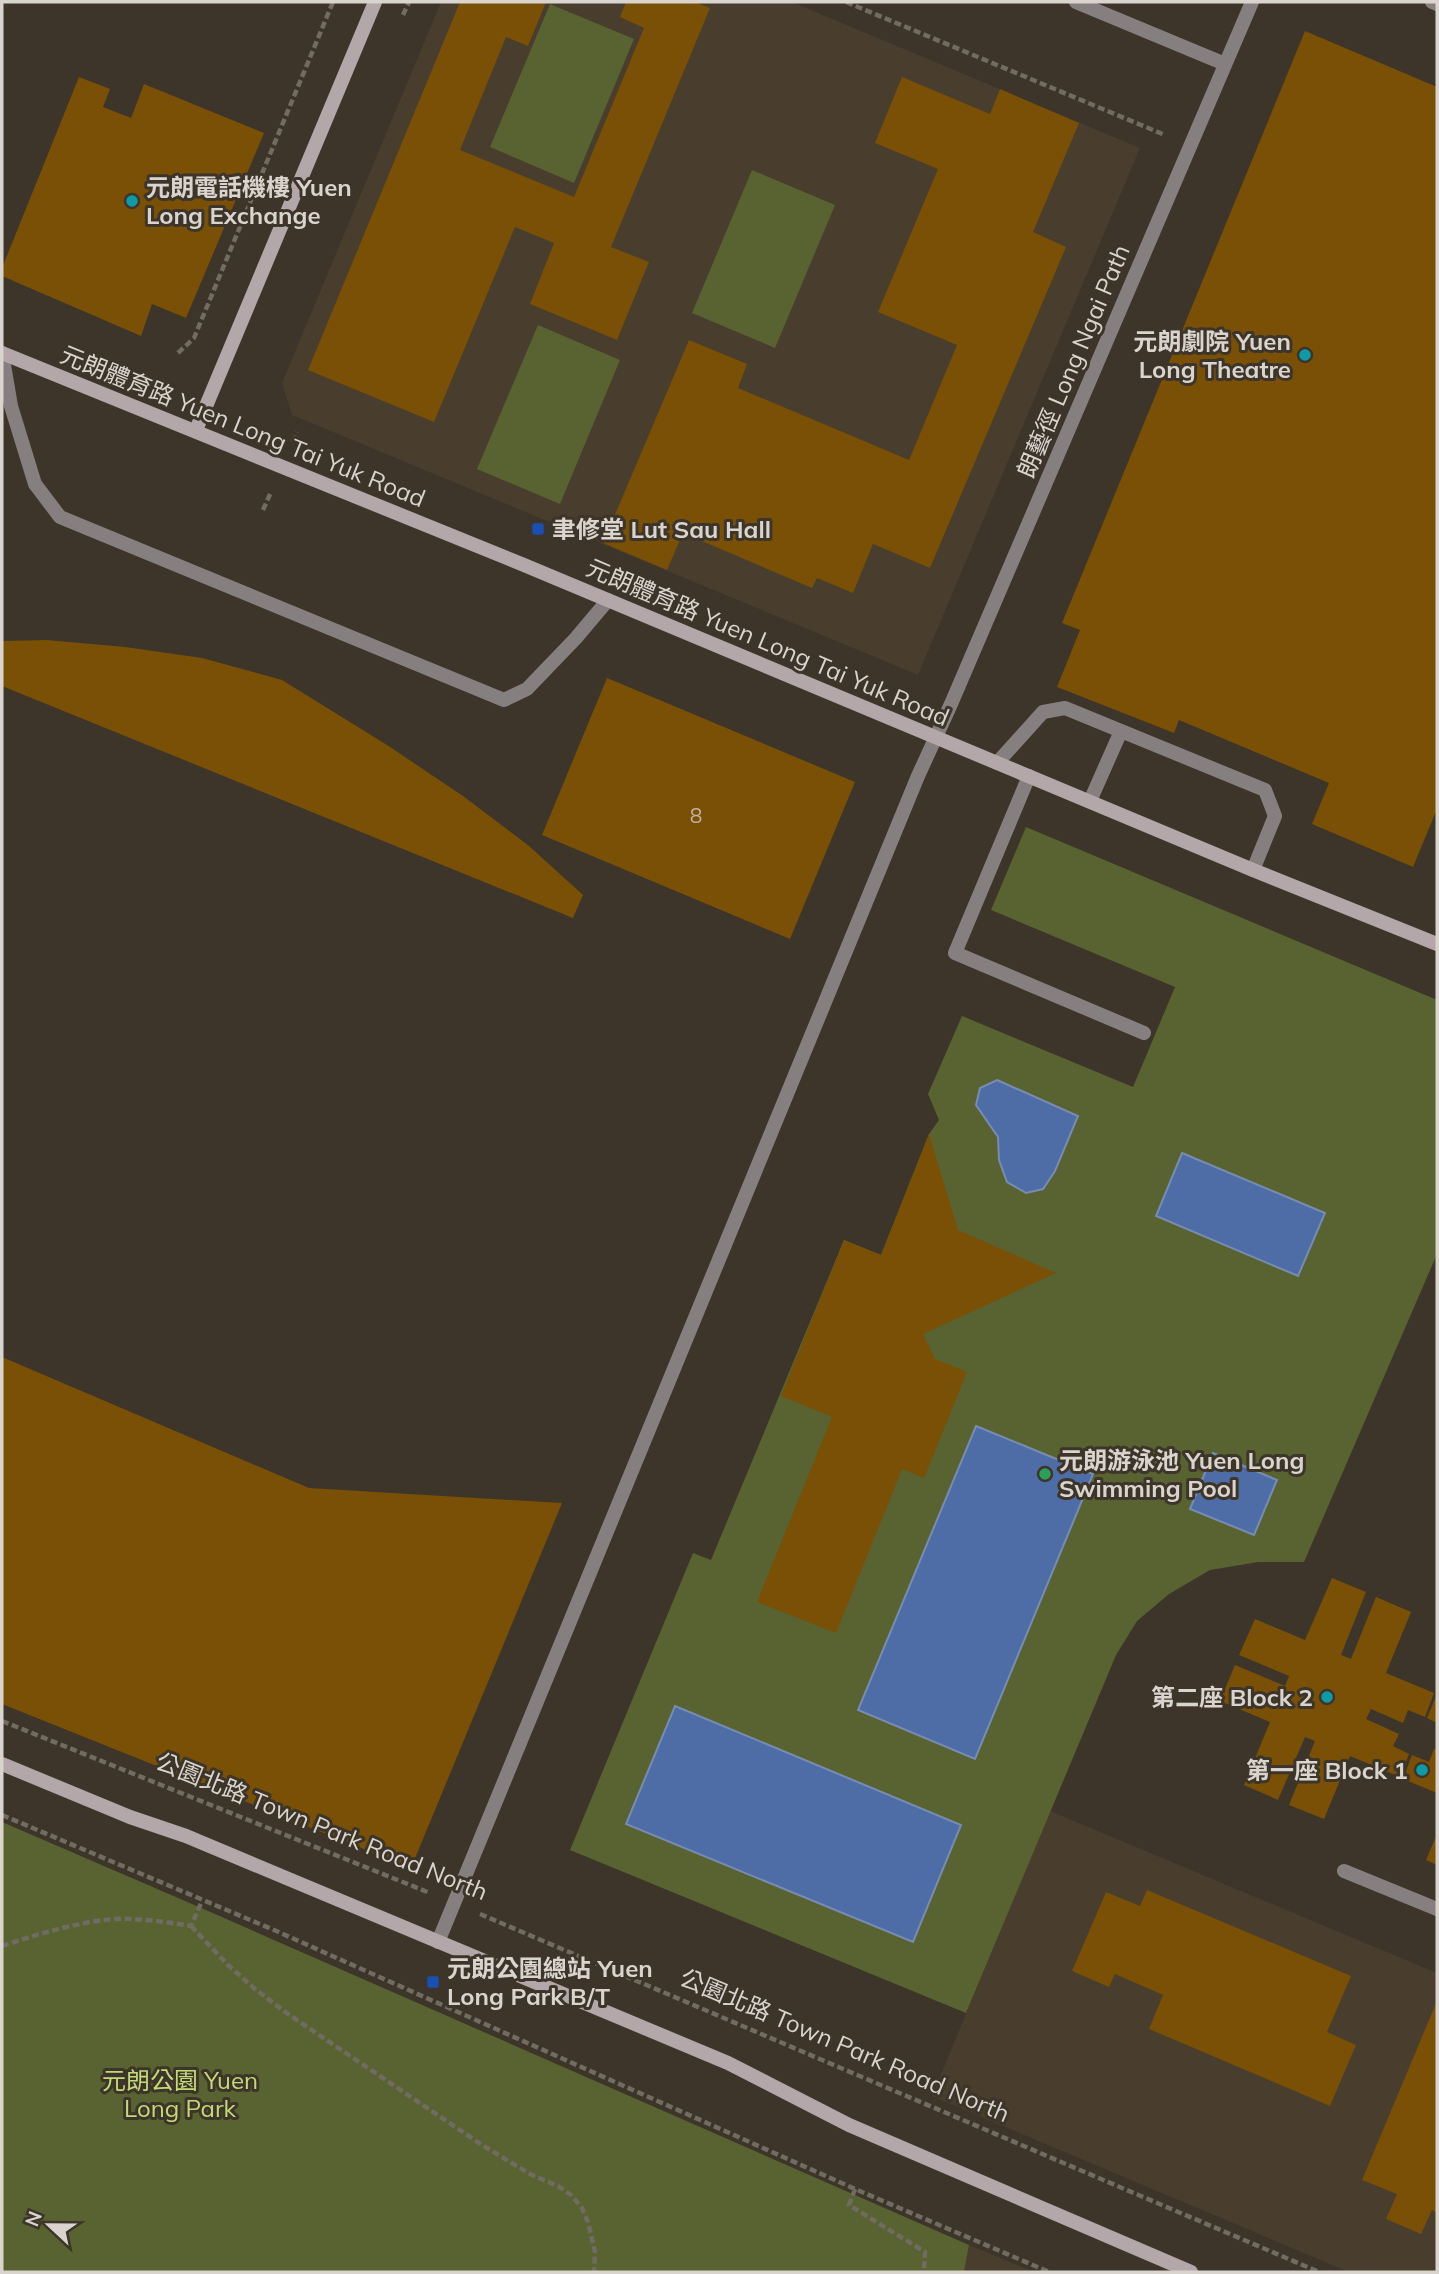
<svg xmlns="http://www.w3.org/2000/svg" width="1439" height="2274" font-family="Mulish,'Noto Sans TC',sans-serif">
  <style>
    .built { fill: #493d2d }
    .green { fill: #586331 }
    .water { fill: #4e6da6; stroke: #788cb2; stroke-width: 2 }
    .building { fill: #795005 }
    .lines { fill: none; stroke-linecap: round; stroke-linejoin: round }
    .path { stroke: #726b62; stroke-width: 4.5; stroke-dasharray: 7 3.5; stroke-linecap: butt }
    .lane { stroke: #867f80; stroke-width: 14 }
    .street { stroke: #867f80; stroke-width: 14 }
    .secondary { stroke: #b3a7aa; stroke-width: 14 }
    .culture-dot { fill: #0f9aa8; stroke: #3d352a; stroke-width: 2.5 }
    .transit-dot { fill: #1a4fb4; stroke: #3d352a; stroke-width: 2.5 }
    .leisure-dot { fill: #2e9e5b; stroke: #3d352a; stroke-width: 2.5 }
    .labels { text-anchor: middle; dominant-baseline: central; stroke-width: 6; stroke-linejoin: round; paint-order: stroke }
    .number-label { font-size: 21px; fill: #c2b39c }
    .poi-label { font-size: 24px; font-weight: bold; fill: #dad4ce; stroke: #3d352a; text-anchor: start }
    .street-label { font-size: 24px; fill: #dad4ce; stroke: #3d352a }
    .park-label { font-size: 24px; fill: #c3da77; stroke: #3d352a }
  </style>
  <rect width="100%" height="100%" fill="#3d352a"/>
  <!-- built -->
  <path class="built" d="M441,2h351l348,146 -222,527 -626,-260 -10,-32z
    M1050,1811l387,162v299h-88l-417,-176z
    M969,2245l65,27h-70z"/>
  <!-- green -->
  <path class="green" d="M550,4l84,35 -60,144 -84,-36z
    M752,170l83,35 -60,143 -83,-35z
    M538,325l82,35 -60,144 -83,-35z
    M1026,827l411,173v254l-133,308h-46l-48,8 -41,24 -32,27 -21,34 -150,358 -396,-163 123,-297 18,7 133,-320 37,15 48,-121 10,-14 -11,-26 34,-78 171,71 42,-100 -184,-77z
    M2,1822l197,85 770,338 -5,27h-962z"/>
  <!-- water -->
  <path class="water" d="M997,1080l81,36 -23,55 -12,18 -17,4 -19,-11 -8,-22 -1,-23 -22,-32 4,-17z
    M1182,1153l143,60 -27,63 -142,-60z
    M976,1426l117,48 -118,285 -117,-49z
    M1213,1453l64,27 -23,55 -64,-26z
    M675,1706l286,119 -48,117 -287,-118z"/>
  <!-- building -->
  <path class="building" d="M460,2h86l-18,44 -22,-9 -46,113 114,47 70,-169 -24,-11 6,-15h69l15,6 -99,239 38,15 -32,78 -87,-36 24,-61 -39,-16 -81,195 -126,-52z
    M1305,31l132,56v722l-24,58 -101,-43 17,-41 -150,-63 -5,13 -117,-46 23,-57 -18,-7z
    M79,77l31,12 -7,18 28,11 13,-34 120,49 -78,185 -34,-14 -11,32 -139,-60v-8z
    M902,77l88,37 10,-25 79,34 -46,109 33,15 -136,321 -57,-24 -20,49 -36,-15 -5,10 -129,-55 -16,37 -64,-27 86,-203 58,24 -9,24 171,72 48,-115 -79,-33 60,-143 -63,-26z
    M47,640l78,7 77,11 80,22 105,65 76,51 66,50 54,49 -10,23 -571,-232v-45z
    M607,678l248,104 -65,157 -248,-104z
    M929,1134l29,96 98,43 -133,61 12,25 32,13 -43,106 -22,-9 -66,164 -79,-31 75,-185 -51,-21 63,-156 37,15z
    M2,1357l307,131 253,15 -151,365 -409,-164z
    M1332,1578l34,14 -25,63 10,4 25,-62 35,15 -25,61 48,20 -9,24 -17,-7 -5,13 -32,-14 -5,10 33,15 -6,12 16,8 -9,23 -50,-21 -26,63 -35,-14 26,-64 -10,-4 -27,63 -34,-15 26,-63 -50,-21 15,-36 50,21 4,-10 -50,-21 16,-36 50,21z
    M1437,1694v29l-10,-5z
    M1434,1749l3,1v43l-34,-14 9,-24 17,7z
    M1437,1834v31l-11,-5z
    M1147,1890l204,86 -24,56 29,13 -26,61 -181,-77 14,-34 -48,-21 -6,13 -37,-16 34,-79 34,14z
    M1437,2001v212l-5,-3 -11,24 -35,-15 11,-25 -35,-14z"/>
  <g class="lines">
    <!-- path -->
    <path class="path" d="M846,2l319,133
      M403,15l6,-13
      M178,353l16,-15 139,-336
      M293,442l4,-10
      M263,510l8,-18
      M2,1721l428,172
      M2,1815l272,115 581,259 194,83
      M480,1914l839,358
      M191,1926l37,39 27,24 33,25 194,131 48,29 28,12 13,9 11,13 6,14 7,30 -1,20
      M2,1946c37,-12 74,-24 113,-27 25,-1 51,3 76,7l11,-25
      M855,2189l-6,16 76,47 -1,20"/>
    <!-- lane -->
    <path class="lane" d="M997,763l46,-51 22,-4 200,82 10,26 -22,54
      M1029,776l-74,177 189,80
      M1090,801l31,-70
      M1344,1871l93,38"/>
    <!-- street -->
    <path class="street" d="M1076,2l149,62
      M1432,2l5,2
      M2,353l9,53 24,78 25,33 444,183 23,-11 49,-51 32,-38
      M438,1942l480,-1166 33,-72 301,-702"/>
    <!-- secondary -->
    <path class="secondary" d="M2,353l522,212 729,305 184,74
      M196,430l179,-428
      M2,1764l128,53 56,19 542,227 121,62 342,147"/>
  </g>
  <!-- markers -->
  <g class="culture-dot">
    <circle cx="132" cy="201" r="7"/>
    <circle cx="1305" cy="355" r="7"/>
    <circle cx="1327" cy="1697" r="7"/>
    <circle cx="1422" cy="1770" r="7"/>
  </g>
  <g class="transit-dot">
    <rect x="531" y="522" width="14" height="14" rx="3.5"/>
    <rect x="426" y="1975" width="14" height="14" rx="3.5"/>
  </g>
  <circle class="leisure-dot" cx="1045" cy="1474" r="7"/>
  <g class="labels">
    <!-- number labels -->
    <g class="number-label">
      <text x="696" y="815">8</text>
    </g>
    <!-- poi labels -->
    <g class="poi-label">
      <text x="146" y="187">元朗電話機樓 Yuen<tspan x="146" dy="28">Long Exchange</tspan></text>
      <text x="1291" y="341" text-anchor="end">元朗劇院 Yuen<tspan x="1291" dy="28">Long Theatre</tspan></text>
      <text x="552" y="529">聿修堂 Lut Sau Hall</text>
      <text x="1059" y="1460">元朗游泳池 Yuen Long<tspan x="1059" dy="28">Swimming Pool</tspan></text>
      <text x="1313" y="1697" text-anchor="end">第二座 Block 2</text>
      <text x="1408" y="1770" text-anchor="end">第一座 Block 1</text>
      <text x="447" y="1968">元朗公園總站 Yuen<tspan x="447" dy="28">Long Park B/T</tspan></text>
    </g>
    <!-- street labels -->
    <g class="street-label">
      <text transform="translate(1073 361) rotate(-67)">朗藝徑 Long Ngai Path</text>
      <text transform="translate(243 426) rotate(22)">元朗體育路 Yuen Long Tai Yuk Road</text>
      <text transform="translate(768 642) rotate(23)">元朗體育路 Yuen Long Tai Yuk Road</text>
      <text transform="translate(322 1826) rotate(22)">公園北路 Town Park Road North</text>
      <text transform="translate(845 2045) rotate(23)">公園北路 Town Park Road North</text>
    </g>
    <!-- park labels -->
    <g class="park-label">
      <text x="180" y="2080">元朗公園 Yuen<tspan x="180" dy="28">Long Park</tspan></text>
    </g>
  </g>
  <!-- border -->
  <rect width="1439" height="2274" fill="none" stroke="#dad4ce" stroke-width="7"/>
  <!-- north arrow -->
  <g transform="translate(49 2225) rotate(292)" stroke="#3d352a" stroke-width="5" paint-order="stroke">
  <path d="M0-5L12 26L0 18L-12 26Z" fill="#dad4ce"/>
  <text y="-10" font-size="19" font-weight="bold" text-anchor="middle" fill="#dad4ce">N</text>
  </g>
</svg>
